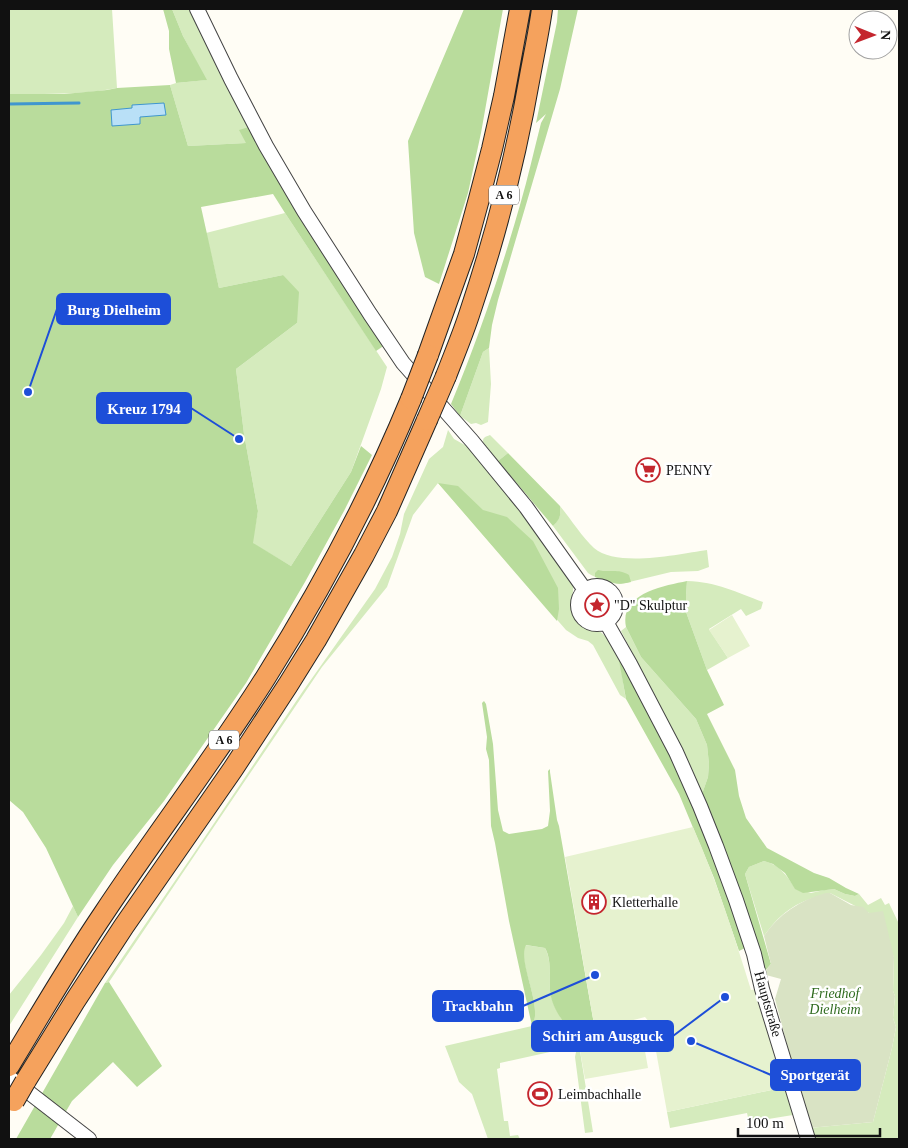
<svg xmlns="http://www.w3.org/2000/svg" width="908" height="1148" font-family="'Times New Roman',serif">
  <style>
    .green { fill: #d5ebbd }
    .forest { fill: #b9dc9c }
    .cemetery { fill: #d9e3c4 }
    .pitch { fill: #e6f2cf }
    .water { fill: #b9e0f7; stroke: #3f96cf }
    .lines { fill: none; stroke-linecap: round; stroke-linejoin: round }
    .stream { stroke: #3f96cf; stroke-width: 3 }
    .tertiary-casing { stroke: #444; stroke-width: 16 }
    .motorway-casing { stroke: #222; stroke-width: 22 }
    .tertiary { stroke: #fff; stroke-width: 14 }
    .motorway { stroke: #f5a25d; stroke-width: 20 }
    .motorway-bridge-casing { stroke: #222; stroke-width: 22; stroke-linecap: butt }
    .motorway-bridge { stroke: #f5a25d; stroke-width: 20 }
    .labels { text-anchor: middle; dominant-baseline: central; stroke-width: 5; stroke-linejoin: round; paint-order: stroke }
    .shield { fill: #fff; stroke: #585858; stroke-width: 1 }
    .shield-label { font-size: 12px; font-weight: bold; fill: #111 }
    .poi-label { font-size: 14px; fill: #111; stroke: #fff; text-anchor: start }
    .park-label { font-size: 14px; font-style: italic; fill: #2f6b1f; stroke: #fff }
    .street-label { font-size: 14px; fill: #111; stroke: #fff }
    .leader { fill: none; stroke: #1d4ed8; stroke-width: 2 }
    .callout-dot { fill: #1d4ed8; stroke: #fff; stroke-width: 2 }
    .callout { fill: #1d4ed8; stroke: #1d4ed8; stroke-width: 2 }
    .callout-label { font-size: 15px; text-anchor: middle; font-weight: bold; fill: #fff }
  </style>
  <rect width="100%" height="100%" fill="#fffdf5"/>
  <!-- green -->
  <path class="green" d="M9,9h103l5,79c-35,7 -72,6 -108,6z
    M172,9h20l36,80 5,4 16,34 -3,16 -58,3 -18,-61 6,-2 30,-3 -23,-44z
    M285,213l102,154 -6,22 -30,83 -60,94 -39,-23 6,-32 -14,-77 -8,-65 61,-46 -14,-48 -64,13 -13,-55z
    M489,348l2,36 -3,38 -7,3 -5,-2 -5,1 -11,-8 23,-64z
    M448,430l6,9 18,10 70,86 31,46c2,12 -5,23 1,34 7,15 14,11 25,16 7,4 16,18 19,25 4,11 5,30 8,43l-6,-4 -27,-50 -5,-4 -10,-3 -12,-8 -128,-147 -25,32 -26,72 -65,80 -213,315 -4,1 87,-127 111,-165 72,-102 17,-32 8,-23 4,-20 25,-55 14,-12z
    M490,435l18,18 -10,8 -15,-19c0,-5 2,-5 7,-7z
    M560,506c10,12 22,31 34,42 23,20 85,6 113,2l2,17 -11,4 -27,1 -50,12c-9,0 -26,-6 -33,-11l-35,-47c7,-8 8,-10 7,-20z
    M687,581c30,1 49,11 76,21l-2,7 -15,7 -5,-7 -32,20 19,29 -21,12 -21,-58v-17z
    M583 605a14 14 0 1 1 28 0a14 14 0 1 1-28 0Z
    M626,627l15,30 55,62 11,26 2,19 -1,13 -6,17 -29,-63 -52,-100z
    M764,861c16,4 22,14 31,27l16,5 13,-3 10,-1 11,5 10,2 4,-2 9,11 13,-7 4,7 4,-2 10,21v215h-87l-3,-11 64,-6 19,-74 4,-21 -3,-9 2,-22 -2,-5 1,-34 -25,-44 -39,-20c-31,8 -47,16 -66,43l-19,-62 4,-7z
    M73,906l5,11 -69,109v-31l32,-40 23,-32z
    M525,945l20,3c7,13 4,29 5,43 3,18 14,33 26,45l-2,6 -6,6 -68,15v5l-3,1 7,52h4l2,15 8,-1 2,4h-32l-16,-45 -13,-12 -14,-36 87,-20c12,-19 -15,-64 -7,-81z
    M578,1042h1v3l14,87 -8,1 -10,-76z
    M786,1087l7,28 -44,7 -2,-9 -77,15 -3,-16z"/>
  <!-- forest -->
  <path class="forest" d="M163,9h9l11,27 24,44 -31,3 -7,-34v-18z
    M464,9h39l-22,124 -13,60 -29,91 -14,-7 -11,-44 -6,-92z
    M558,9h20l-18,80 -62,211 -6,25 -3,23 -6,4 -23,64 -9,-12c27,-65 50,-132 69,-199 8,-27 14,-55 21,-82l5,-9 -10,9 21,-101z
    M170,85l18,61 58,-3 -7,-13 10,-3 29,54 107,164 -9,6 -91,-138 -12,-19 -72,13 18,81 64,-13 16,17 -2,31 -61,46 8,65 14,77 -5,32 38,23 60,-94 10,-26 11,9 -28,56 -39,71 -59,101 -82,118 -51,64 -35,52 -32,-69 -23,-36 -14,-12v-706h55l43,-4 10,-2z
    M508,453l52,53c1,10 0,13 -7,20l-55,-65z
    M438,483l20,3 25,24 24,7 26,24 25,47 1,21 -2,12z
    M598,570c11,3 20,-2 31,5l2,7c-16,4 -20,0 -36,-5v-4z
    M687,581l-1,14v17l21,58 17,35 -17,9 28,56 4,26 7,22 21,30 47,25 15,5 17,10 13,6 -4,2 -10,-2 -11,-5 -31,4 -8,-4 -10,-16 -12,-9 -9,-3 -15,6 -4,7 26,90 -6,7 -23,-70 -40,-107 6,-17 1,-13 -2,-19 -11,-26 -55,-62 -15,-30c-7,-34 38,-41 61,-46z
    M618,655l66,124 63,168 -8,4 -25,-73 -35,-84 -53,-95z
    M484,701l2,3 7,40 5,66 5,21 6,3 33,-5 6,-3 2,-15 -2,-40 2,-2v3l7,48 2,6 36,204 -19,6c-12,-12 -24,-27 -26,-45 -1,-14 2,-31 -5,-43l-19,-3c-9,17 18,62 6,81l-23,-105 -14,-78 -4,-17 -2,-66 -3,-11 1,-12 -5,-34z
    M109,982l53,84 -25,21 -24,-25 -41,39 -22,38h-34l89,-156z"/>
  <!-- cemetery -->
  <path class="cemetery" d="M826,893h4l21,12 12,2 6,6 14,-2 11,46 -1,34 2,5 -2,22 3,9 -4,21 -19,74 -64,6 -34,-129 6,-20 -15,-4 -1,-4 6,-7 -7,-28c15,-22 36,-36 62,-43z"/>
  <!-- pitch -->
  <path class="pitch" d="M732,615l18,31 -22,12 -19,-28z
    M693,827c23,52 41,108 58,163l6,-1 29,98 -119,25 -15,-83 -1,-5 -6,-7 -50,13 -30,-173z
    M636,1023h4l8,45 -63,11 -7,-40z"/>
  <!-- water -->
  <path class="water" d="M164,103l2,12 -26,2v7l-28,2 -1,-16 21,-2v-3z"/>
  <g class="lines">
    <!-- stream -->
    <path class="stream" d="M9,104l70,-1"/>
    <!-- tertiary casing -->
    <g class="tertiary-casing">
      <path id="tertiary" d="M197,9l34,70 35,67 38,65 66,103 33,49 69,78 54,66 59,83
        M578 605a19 19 0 1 1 38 0a19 19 0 1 1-38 0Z
        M606,622l24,42 46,88 24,54 16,40 20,54 18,54 8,35 46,150
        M9,1077l80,62"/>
    </g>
    <!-- motorway casing -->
    <g class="motorway-casing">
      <path id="motorway" d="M428,355l36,-101 15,-55 13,-50 12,-53 16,-87
        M446,376c8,-21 17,-42 24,-64 26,-77 46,-156 60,-236 4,-22 9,-45 12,-67
        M9,1066c31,-51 61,-103 95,-153 53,-80 111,-155 162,-236 56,-89 105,-181 145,-278
        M25,1082l50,-81 49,-75 109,-157 55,-84 28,-45 48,-85 23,-44 40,-91"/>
    </g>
    <!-- tertiary -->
    <use href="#tertiary" class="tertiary"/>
    <!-- motorway -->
    <use href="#motorway" class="motorway"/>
    <!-- motorway-bridge casing -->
    <g class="motorway-bridge-casing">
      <path id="motorway-bridge" d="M411,399l17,-44
        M427,420l19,-44
        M14,1101l11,-19"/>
    </g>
    <!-- motorway-bridge -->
    <use href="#motorway-bridge" class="motorway-bridge"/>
  </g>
  <!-- icons -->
  <defs>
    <g id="supermarket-ring" transform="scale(1.25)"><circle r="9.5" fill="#fff" stroke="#c4262e" stroke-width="1.5"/><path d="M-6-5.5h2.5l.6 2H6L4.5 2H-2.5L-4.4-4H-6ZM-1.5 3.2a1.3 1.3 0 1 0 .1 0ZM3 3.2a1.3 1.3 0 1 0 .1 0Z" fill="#c4262e"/></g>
    <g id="sight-ring" transform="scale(1.25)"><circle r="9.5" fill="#fff" stroke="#c4262e" stroke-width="1.5"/><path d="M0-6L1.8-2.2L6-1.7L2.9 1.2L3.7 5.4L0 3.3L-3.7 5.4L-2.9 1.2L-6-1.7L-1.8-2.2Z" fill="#c4262e"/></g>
    <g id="building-ring" transform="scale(1.25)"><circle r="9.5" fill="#fff" stroke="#c4262e" stroke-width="1.5"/><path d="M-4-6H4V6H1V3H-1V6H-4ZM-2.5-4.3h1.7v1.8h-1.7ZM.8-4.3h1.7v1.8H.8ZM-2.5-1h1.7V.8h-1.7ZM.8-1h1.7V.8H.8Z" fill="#c4262e"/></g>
    <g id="stadium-ring" transform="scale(1.25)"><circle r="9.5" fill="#fff" stroke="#c4262e" stroke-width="1.5"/><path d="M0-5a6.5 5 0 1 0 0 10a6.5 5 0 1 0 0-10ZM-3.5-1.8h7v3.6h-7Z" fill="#c4262e"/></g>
  </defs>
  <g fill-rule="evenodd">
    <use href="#supermarket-ring" x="648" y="470"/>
    <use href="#sight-ring" x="597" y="605"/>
    <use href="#building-ring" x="594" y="902"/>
    <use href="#stadium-ring" x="540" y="1094"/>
  </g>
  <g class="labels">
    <!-- shield labels -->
    <g class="shield">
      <rect x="489" y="185.5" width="30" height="19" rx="4"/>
      <rect x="209" y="730.5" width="30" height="19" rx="4"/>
    </g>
    <g class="shield-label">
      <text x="504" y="195">A 6</text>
      <text x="224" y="740">A 6</text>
    </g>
    <!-- poi labels -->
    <g class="poi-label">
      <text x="666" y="470">PENNY</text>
      <text x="614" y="605">"D" Skulptur</text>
      <text x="612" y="902">Kletterhalle</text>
      <text x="558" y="1094">Leimbachhalle</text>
    </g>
    <!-- park labels -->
    <g class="park-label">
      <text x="835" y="993">Friedhof<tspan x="835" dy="16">Dielheim</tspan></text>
    </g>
    <!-- street labels -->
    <g class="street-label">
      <text transform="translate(768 1004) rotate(74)">Hauptstraße</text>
    </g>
  </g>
  <!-- callouts -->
  <path class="leader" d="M28 392L57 309M239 439L191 408M595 975L523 1006M725 997L673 1036M691 1041L771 1075"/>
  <g class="callout-dot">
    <circle cx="28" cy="392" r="5"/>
    <circle cx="239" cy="439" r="5"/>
    <circle cx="595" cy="975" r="5"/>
    <circle cx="725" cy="997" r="5"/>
    <circle cx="691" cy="1041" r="5"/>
  </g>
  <g class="callout">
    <rect x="57" y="294" width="113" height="30" rx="5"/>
    <rect x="97" y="393" width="94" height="30" rx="5"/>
    <rect x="433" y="991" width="90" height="30" rx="5"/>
    <rect x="532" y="1021" width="141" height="30" rx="5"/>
    <rect x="771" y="1060" width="89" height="30" rx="5"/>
  </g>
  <g class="callout-label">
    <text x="114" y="315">Burg Dielheim</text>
    <text x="144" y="414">Kreuz 1794</text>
    <text x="478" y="1011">Trackbahn</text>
    <text x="603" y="1041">Schiri am Ausguck</text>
    <text x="815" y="1080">Sportgerät</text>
  </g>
  <!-- border -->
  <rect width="908" height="1148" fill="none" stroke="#111111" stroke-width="20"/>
  <!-- north arrow -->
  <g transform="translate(873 35) rotate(91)"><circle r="24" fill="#ffffff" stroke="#a0a0a0"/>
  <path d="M0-4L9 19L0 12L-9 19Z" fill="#c4262e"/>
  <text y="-8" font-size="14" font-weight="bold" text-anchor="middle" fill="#111111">N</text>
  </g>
  <!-- scale -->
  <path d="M738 1128v8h142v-8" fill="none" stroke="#111111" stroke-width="2.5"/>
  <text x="746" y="1128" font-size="15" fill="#111111" stroke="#ffffff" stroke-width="4" paint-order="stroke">100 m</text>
</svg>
